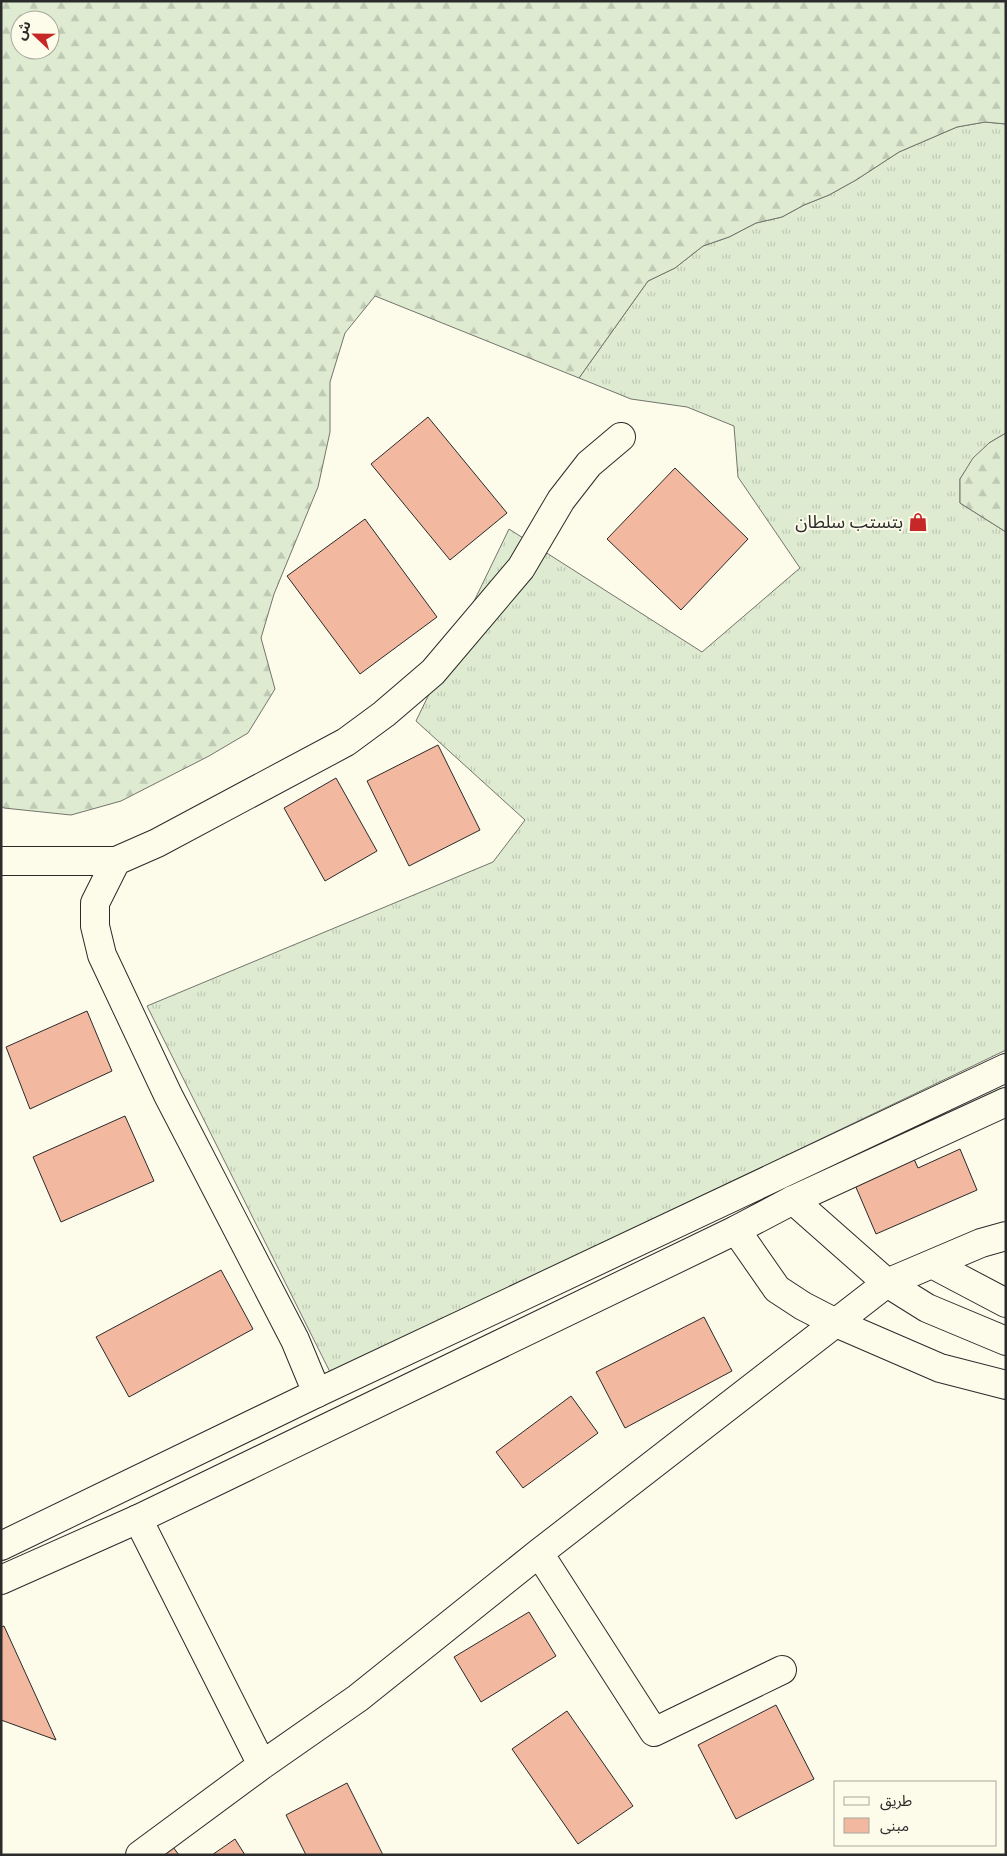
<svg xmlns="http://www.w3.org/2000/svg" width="1007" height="1856" font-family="'Nunito Sans','Noto Sans Arabic',sans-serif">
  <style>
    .grass { fill: url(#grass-tufts); stroke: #74746e }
    .forest { fill: url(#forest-firs); stroke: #74746e; fill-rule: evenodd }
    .building { fill: #f2b8a0; stroke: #2b2b2b }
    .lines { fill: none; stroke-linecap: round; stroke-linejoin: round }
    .street-casing { stroke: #2b2b2b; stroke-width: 30 }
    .highway-casing { stroke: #2b2b2b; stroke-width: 30 }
    .street { stroke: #fdfbea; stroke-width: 28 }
    .highway { stroke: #fdfbea; stroke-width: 28 }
    .labels { text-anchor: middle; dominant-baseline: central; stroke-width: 4; stroke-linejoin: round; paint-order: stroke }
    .poi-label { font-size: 18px; fill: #2b2b2b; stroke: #fdfbea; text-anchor: end }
  </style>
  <defs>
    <pattern id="grass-tufts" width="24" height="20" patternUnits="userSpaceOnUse" patternTransform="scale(1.25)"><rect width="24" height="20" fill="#deebd1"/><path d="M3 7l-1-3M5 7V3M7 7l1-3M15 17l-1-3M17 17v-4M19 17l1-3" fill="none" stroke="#bfcab4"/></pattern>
    <pattern id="forest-firs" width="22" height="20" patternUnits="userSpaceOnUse" patternTransform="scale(1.25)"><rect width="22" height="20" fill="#deebd1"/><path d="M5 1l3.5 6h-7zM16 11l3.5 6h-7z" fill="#bfcab4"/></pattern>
  </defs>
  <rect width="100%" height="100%" fill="#fdfbea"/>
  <!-- grass -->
  <path class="grass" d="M985,122l21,2v309l-17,10 -15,15 -14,21v24l46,29v518l-675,324 -184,-368 346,-144 32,-42 -109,-99 93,-192 193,123 98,-84 -62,-91 -4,-51 -47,-19 -56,-8 -52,-21 69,-97 27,-13 28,-22 26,-9 27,-14 26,-6 22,-12 25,-10 27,-15 43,-28 58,-25z"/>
  <!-- forest -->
  <path class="forest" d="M1,1h1005v123l-21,-2 -28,5 -58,25 -43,28 -27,15 -25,10 -22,12 -26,6 -27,14 -26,9 -28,22 -27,13 -69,97 -204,-82 -30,37 -15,49v50l-12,55 -44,107 -13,44 14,51 -27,44 -39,23 -88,45 -50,14 -67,-7 -3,-2zM20,20h30v30h-30z
    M1006,433v99l-46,-29v-24l13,-21 16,-15z"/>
  <!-- building -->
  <path class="building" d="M428,417l79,96 -57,47 -79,-96z
    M675,468l73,71 -67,71 -74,-71z
    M365,519l72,98 -77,57 -73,-98z
    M438,745l42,85 -71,36 -42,-85z
    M336,778l41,73 -52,30 -41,-73z
    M87,1011l25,60 -82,38 -24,-62z
    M125,1116l29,65 -93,41 -28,-65z
    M960,1149l17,41 -101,44 -21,-49 59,-26 4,9z
    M221,1270l32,59 -124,68 -33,-60z
    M704,1317l28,54 -107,57 -29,-56z
    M571,1396l27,37 -75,55 -27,-36z
    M529,1612l27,44 -75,46 -27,-45z
    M4,1626l52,114 -55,-20v-93z
    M776,1705l38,74 -78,40 -38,-74z
    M567,1711l66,95 -55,38 -66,-95z
    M347,1783l36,72h-77l-20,-40z
    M235,1839l10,16h-33z
    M173,1847l6,8h-18z"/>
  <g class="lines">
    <!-- street casing -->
    <g class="street-casing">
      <path id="street" d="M1,861h115
        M793,1200l94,83 40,25 79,33
        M736,1230l41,59 26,17 33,17 104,45 66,17
        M932,1264l74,39
        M317,1393l-22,-53 -127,-245 -66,-140 -7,-29v-23l21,-42 41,-18 189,-101 38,-28 49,-42 88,-104 40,-68 28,-36 32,-27
        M138,1519l124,246
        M539,1553l115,179 128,-62
        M140,1855l122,-90 96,-67 181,-145 348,-270 94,-40 25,-7"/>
    </g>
    <!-- highway casing -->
    <g class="highway-casing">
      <path id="highway" d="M1,1546l316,-153 689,-325
        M1,1580l137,-61 598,-289 57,-30 213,-98"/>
    </g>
    <!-- street -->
    <use href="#street" class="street"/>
    <!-- highway -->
    <use href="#highway" class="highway"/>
  </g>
  <!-- icons -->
  <defs>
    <g id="shop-bare" transform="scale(1.5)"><path d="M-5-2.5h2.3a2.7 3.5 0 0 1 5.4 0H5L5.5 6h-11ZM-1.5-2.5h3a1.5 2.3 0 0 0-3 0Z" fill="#c62828" stroke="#fdfbea" stroke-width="2.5" paint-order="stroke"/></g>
  </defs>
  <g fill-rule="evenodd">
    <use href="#shop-bare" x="918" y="522"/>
  </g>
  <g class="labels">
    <!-- poi labels -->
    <g class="poi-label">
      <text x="903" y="522">بتستب سلطان</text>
    </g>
  </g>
  <!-- border -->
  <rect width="1007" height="1856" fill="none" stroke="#2b2b2b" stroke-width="5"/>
  <!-- legend -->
  <rect x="834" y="1781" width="162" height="65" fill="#fdfbea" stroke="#a9a89e"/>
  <rect x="844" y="1797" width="25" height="8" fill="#fdfbea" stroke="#a9a89e"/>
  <text x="880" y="1806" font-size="15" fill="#2b2b2b">طريق</text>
  <rect x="844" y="1818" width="25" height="15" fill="#f2b8a0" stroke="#a9a89e"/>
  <text x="880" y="1831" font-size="15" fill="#2b2b2b">مبنى</text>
  <!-- north arrow -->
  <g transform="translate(35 35) rotate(292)"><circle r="24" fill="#fdfbea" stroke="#a9a89e"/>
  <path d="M0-4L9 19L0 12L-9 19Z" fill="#c62828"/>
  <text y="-8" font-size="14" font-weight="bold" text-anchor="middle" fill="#2b2b2b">ش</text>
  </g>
</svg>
